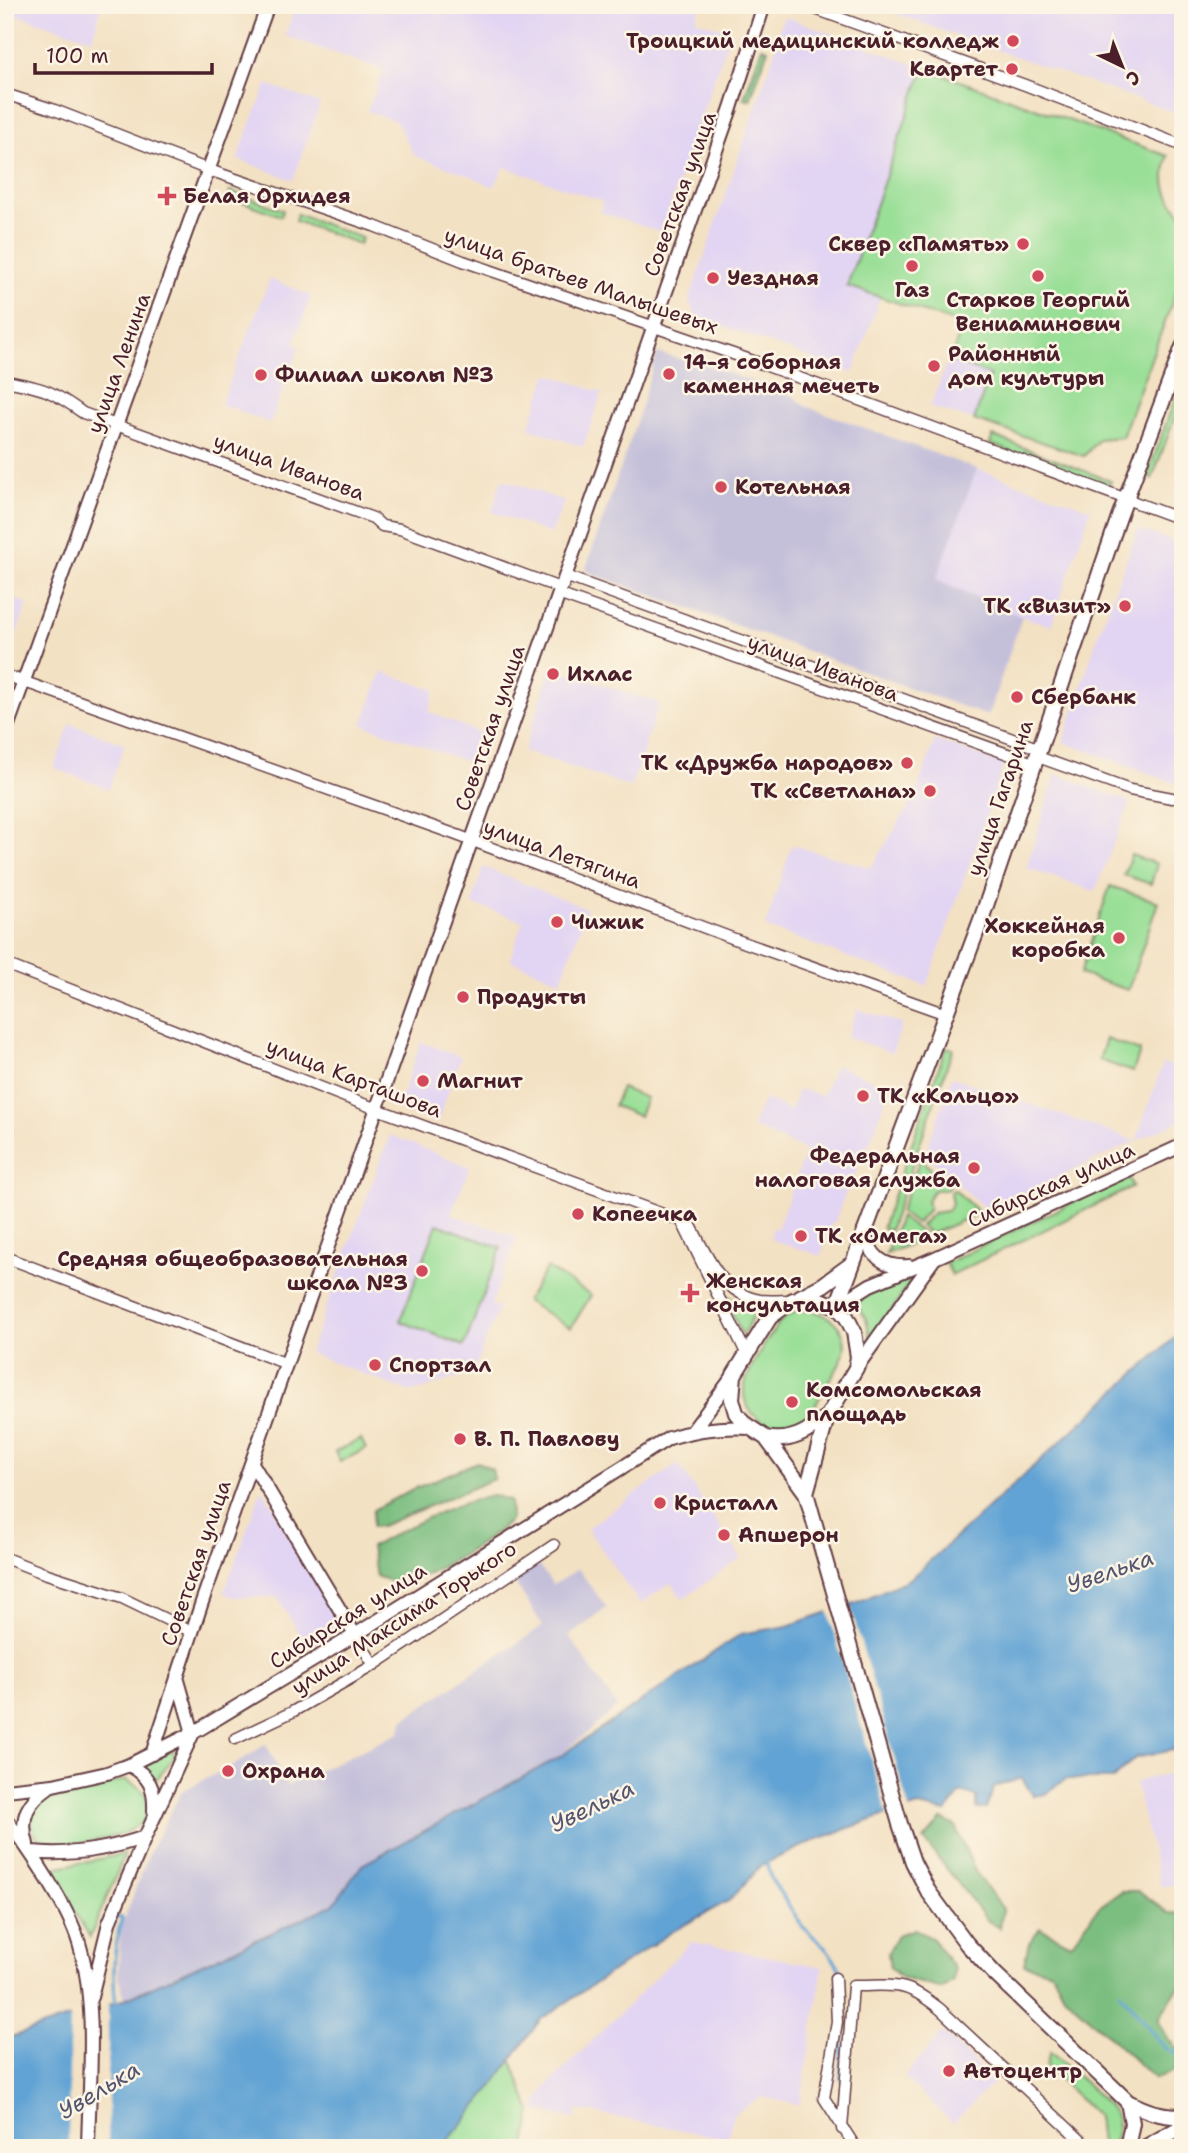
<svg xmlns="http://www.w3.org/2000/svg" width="1188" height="2153" font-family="'Shantell Sans',sans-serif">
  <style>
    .built { fill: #e2d4f3 }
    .industrial { fill: #c5c0da }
    .green { fill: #9adf97; stroke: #727f61; stroke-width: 2 }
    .forest { fill: #7bbe80; stroke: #626e56; stroke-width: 2 }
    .water { fill: #60a3d4; stroke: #556180; stroke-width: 2 }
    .pier { fill: #f3e1c3 }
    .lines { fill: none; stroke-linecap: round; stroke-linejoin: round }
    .stream { stroke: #60a3d4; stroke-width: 3.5 }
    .minor-casing { stroke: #633c42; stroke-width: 13 }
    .tertiary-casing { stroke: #633c42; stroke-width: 16 }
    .secondary-casing { stroke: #633c42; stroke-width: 18 }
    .minor { stroke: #fff; stroke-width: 10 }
    .tertiary { stroke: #fff; stroke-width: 12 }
    .secondary { stroke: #fff; stroke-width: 14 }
    .poi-dot { fill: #d1495b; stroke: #fcf5e5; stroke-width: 2.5 }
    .labels { text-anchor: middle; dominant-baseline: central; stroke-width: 5; stroke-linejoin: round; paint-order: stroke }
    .poi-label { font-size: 21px; font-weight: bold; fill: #4a1f2b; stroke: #fcf5e5; text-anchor: start }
    .street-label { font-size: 21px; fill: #4a1f2b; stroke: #fcf5e5 }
    .water-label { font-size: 23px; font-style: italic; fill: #53546f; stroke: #fcf5e5 }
  </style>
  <rect width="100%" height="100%" fill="#fcf5e5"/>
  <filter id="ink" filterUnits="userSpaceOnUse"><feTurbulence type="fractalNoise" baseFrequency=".0143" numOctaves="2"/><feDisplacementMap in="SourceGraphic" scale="14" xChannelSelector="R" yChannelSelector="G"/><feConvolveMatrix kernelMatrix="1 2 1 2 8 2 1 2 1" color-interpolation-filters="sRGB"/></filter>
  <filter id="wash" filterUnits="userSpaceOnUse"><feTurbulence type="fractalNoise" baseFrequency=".00686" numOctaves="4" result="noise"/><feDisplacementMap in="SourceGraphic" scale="28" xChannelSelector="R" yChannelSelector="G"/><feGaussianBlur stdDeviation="1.57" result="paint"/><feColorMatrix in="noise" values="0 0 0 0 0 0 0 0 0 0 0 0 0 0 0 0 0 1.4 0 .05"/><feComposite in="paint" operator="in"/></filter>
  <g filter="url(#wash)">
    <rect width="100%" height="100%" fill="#f3e1c3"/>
    <!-- built -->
    <path class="built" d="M5,5h97l-10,34 -87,-28z
      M296,5h404l-4,15 35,11 -70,201 -61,-20 2,-11 -98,-34 -10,20 -20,-10 -59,-21 -19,-35 -29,-10 17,-41 -99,-34z
      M872,5h311v110l-198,-69z
      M787,17l137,51 -77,218 33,11 -27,76 -156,-56 -8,-16 88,-256 3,-8 -3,-1 6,-17z
      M267,84l53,20 -27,76 -56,-21z
      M270,279l41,17 -17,48 6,2 -30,77 -49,-19z
      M948,360l42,15 -16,45 -44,-13z
      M548,374l54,19 -19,54 -54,-19z
      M977,469l114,40 -40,117 -42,-14 -73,-32z
      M502,479l62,22 -13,33 -59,-22z
      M1138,529l45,16v241l-120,-44 35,-106z
      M5,595l23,9 -20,51 -3,-1z
      M551,668l108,35 -28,84 -107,-36z
      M382,672l53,18 -6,22 53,22 -12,29 -108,-39z
      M70,724l55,20 -16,45 -55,-21z
      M935,740l69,24 -77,222 -162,-59 27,-82 79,23 44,-72z
      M1056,774l74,28 -35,89 -69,-23z
      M483,867l104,42 -26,72 -51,-21 13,-39 -51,-17z
      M857,1009l45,15 -10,29 -45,-16z
      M421,1042l40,15 -24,66 -40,-14z
      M1163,1063l20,8v48l-47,22 -149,69 -62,-56 27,-77 184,64z
      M835,1065l55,22 -21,58 -26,54 -8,23 -4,1 -10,33 -51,-17 3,-12 4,2 29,-78 -54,-24 12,-28 27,12 7,-22 24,7z
      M390,1135l80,32 -19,47 67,23 -27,68 8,3 -26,64 -56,19h-10l-98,-38z
      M678,1464l63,94 -58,41 -12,-16 -31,21 -53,-76z
      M262,1488l81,138 -35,22 -31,-51h-43l-10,-4z
      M1183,1770v112l-22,5 -26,-105z
      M691,1942l132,25 -23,138 -38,-8 -29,18 -5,24 -151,-29 -1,9 -43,-9 13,-23z
      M943,2032l51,50 -41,41 -49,-46z"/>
    <!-- industrial -->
    <path class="industrial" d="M657,353l51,13 85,30 12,10 172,63 -41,111 86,37 -34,99 -403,-145 51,-148z
      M536,1562l17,23 25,-16 29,39 -38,28 48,71 -59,51 -196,107 -29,39 -208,95 -7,-22 3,-50 30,-78 31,-58 57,-29 27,-18 21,41 112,-52 5,-14 139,-93 -31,-48z"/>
    <!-- green -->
    <path class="green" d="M924,68l244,88c-6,24 -4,41 15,59v58l-61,164 -23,2 -15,17 -110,-36 16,-45 -40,-15 13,-35 -116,-39z
      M230,191l53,19 -2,6 -52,-19z
      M297,214l65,24 -3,6 -64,-23z
      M1177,393l6,2 -31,84 -5,-2z
      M993,436l118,45 -3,7 -118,-44z
      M1131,855l26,9 -6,20 -27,-9z
      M1110,886l48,16 -30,88 -48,-16z
      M1106,1039l34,12 -7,21 -34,-12z
      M946,1047l7,2 -64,182 -7,-3z
      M621,1088l25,10 -7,18 -25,-10z
      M920,1159l30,27 -5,4h-11l-7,10 2,9 -13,15 -16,-12z
      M1128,1176l5,11 -182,88 -5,-12z
      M954,1189l25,24 -48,21 -11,-8 13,-13 14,-2 5,-7 -2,-11z
      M900,1217l28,20 -42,17z
      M437,1224l64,24 -37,98 -64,-25z
      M547,1268l44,27 -20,33 -45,-27z
      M918,1268l-46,76 -6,-25 -14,-21z
      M723,1292c14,11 23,14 39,10l-20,33z
      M801,1310c28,1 53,20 40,51 -4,9 -11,18 -16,27 -6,10 -12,24 -20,31 -9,7 -20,11 -30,8 -16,-3 -33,-20 -31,-38 2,-16 27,-57 38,-69 6,-6 12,-8 19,-10z
      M361,1439l5,10 -26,13 -5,-10z
      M168,1751h5l1,6 -17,22 -6,1 -10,-13 2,-4z
      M126,1780c12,6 24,13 22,28 -3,32 -69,34 -96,39l-10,-5 -8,-9 -4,-10 2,-12 12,-15z
      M125,1854l-35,83 -42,-68z
      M1050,2052c15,14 59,49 65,64 4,12 3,22 -5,32h-5l-4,-5 -3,-26 -52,-51z
      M511,2059l20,53 -5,36h-84l45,-54z"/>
    <!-- forest -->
    <path class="forest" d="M762,47l6,2 -18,51 -6,-2z
      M477,1462l15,7 2,10 -113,47 -9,1 1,-17 36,-19z
      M492,1495l18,6 1,18c-17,20 -89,64 -114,63 -7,0 -15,-4 -21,-6l-5,-29c39,-22 77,-41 121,-52z
      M942,1819l13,7 21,47 27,36 -3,19 -12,-7 -64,-81z
      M1122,1891h17l30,22 14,1v61l-2,9 -23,35 10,20 11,11 -3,20 -21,9 -91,-84 -12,-23 -28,-8 5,-21 11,-15 31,16 28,-37z
      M915,1929l18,10 21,30 -1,12 -11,8 -40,-11 -12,-10 -2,-15 9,-18z"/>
    <!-- water -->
    <path class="water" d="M1183,1330v418l-48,10 -22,21h-47l-21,15 -12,2 -11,-18 -28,9 -8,22 -9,-1v-11l-16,-5 -15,20 -27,-6 -39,11 -62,22 -57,26 -31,35 -57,31 -133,89 -53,74 -45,54h-437v-109l120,-40 208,-94 29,-40 196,-107 183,-124 46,-8 71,-24 52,-23z"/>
    <!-- pier -->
    <path class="pier" d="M849,1601l61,211 -22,6 -61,-210z
      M108,2001v147h-40l2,-134z"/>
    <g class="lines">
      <!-- stream -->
      <path class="stream" d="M766,1860l5,19 32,48 23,21 17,25 -2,106
        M116,1917l6,1c-8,28 -10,58 -6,86
        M1120,1992l45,56 18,10"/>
    </g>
  </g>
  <g filter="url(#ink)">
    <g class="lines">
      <!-- minor casing -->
      <g class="minor-casing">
        <path id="minor" d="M804,5l221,80 158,61
          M5,94l47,15 157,61 165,56 89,35 296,102 424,157
          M5,381c39,7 46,9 78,32l290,105 9,8 18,3 160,59
          M565,576l475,173
          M558,594l478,170
          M5,675l449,159 286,107 206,73
          M1038,757l92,33 42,8
          M5,964l353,138 332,122c17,31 30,69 70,76 10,1 23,0 33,0
          M682,1222l65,133
          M5,1257l282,107
          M5,1558l36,14 81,26 70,34
          M355,1635l19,30
          M235,1739l57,-27 82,-47 180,-120
          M835,1978l2,44 -13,76 32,50
          M842,2129l11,-143c44,0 51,-6 87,23l149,139"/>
      </g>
      <!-- tertiary casing -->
      <g class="tertiary-casing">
        <path id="tertiary" d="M5,733l263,-728
          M864,1231c6,25 19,37 45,35
          M837,1306l33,-21 65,-27 248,-113
          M856,1368l78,-109
          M693,1430l41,-55
          M252,1463l103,172
          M152,1754l50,-152 529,-1494 33,-103
          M129,1765c21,11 26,24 25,46
          M5,1790l48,-5 54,-12 22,-8 64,-32 162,-98 314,-197c28,-9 52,-12 81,-10
          M5,1818c25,32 63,88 74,125 19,63 10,140 9,205
          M27,1844c-8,-27 1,-43 23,-58
          M31,1852c39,4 76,-2 114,-15
          M91,1997l18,-74 36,-86 48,-104 -16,-56"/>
      </g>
      <!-- secondary casing -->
      <g class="secondary-casing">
        <path id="secondary" d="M800,1297l23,-12 30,-22
          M837,1306l145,-389 137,-400 64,-170
          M766,1438c25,5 42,-6 61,-21
          M806,1493l21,-76 29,-49 2,-11 -4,-25 -7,-14 -10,-12 -21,-7 -23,1 -23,17 -36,58 -2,24 4,14 9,11 21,14 40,55 94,331 13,38 15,29 39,53 27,29 134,129c18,9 34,15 55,14
          M1127,2148l5,-25 -4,-21
          M1144,2148l39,-22"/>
      </g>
      <!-- minor -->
      <use href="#minor" class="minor"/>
      <!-- tertiary -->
      <use href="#tertiary" class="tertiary"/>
      <!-- secondary -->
      <use href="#secondary" class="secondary"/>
    </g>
  </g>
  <!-- markers -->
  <g class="poi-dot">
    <circle cx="1013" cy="41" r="7"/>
    <circle cx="1012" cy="69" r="7"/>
    <path d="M163.5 185.5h7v7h7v7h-7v7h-7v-7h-7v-7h7z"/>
    <circle cx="1023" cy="244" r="7"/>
    <circle cx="912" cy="266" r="7"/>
    <circle cx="1038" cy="276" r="7"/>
    <circle cx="713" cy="278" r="7"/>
    <circle cx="934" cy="366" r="7"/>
    <circle cx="669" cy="374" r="7"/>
    <circle cx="261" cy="375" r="7"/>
    <circle cx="721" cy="487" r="7"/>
    <circle cx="1125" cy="606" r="7"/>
    <circle cx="553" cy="674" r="7"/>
    <circle cx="1017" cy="697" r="7"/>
    <circle cx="907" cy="763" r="7"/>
    <circle cx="930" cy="791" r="7"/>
    <circle cx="557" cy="922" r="7"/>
    <circle cx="1119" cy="938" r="7"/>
    <circle cx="463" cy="997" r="7"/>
    <circle cx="423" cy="1081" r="7"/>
    <circle cx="863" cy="1096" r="7"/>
    <circle cx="974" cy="1168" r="7"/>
    <circle cx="578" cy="1214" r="7"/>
    <circle cx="801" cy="1236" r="7"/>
    <circle cx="422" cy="1271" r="7"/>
    <path d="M686.5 1282.5h7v7h7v7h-7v7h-7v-7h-7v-7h7z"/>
    <circle cx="375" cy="1365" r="7"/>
    <circle cx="792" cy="1402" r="7"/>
    <circle cx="460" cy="1439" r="7"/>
    <circle cx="660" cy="1503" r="7"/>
    <circle cx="724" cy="1535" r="7"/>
    <circle cx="228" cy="1771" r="7"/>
    <circle cx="949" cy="2071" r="7"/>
  </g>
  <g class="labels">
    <!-- poi labels -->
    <g class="poi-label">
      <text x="999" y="41" text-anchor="end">Троицкий медицинский колледж</text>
      <text x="998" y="69" text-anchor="end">Квартет</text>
      <text x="183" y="196">Белая Орхидея</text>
      <text x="1009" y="244" text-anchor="end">Сквер «Память»</text>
      <text x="727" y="278">Уездная</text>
      <text x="912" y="290" text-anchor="middle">Газ</text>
      <text x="1038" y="300" text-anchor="middle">Старков Георгий<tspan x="1038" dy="24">Вениаминович</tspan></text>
      <text x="948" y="354">Районный<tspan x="948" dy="24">дом культуры</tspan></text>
      <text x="683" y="362">14-я соборная<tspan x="683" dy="24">каменная мечеть</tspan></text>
      <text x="275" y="375">Филиал школы №3</text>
      <text x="735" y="487">Котельная</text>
      <text x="1111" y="606" text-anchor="end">ТК «Визит»</text>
      <text x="567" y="674">Ихлас</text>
      <text x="1031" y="697">Сбербанк</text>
      <text x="893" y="763" text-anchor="end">ТК «Дружба народов»</text>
      <text x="916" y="791" text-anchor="end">ТК «Светлана»</text>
      <text x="571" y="922">Чижик</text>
      <text x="1105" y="926" text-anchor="end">Хоккейная<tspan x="1105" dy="24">коробка</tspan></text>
      <text x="477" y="997">Продукты</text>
      <text x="437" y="1081">Магнит</text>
      <text x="877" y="1096">ТК «Кольцо»</text>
      <text x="960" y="1156" text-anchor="end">Федеральная<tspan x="960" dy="24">налоговая служба</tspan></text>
      <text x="592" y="1214">Копеечка</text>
      <text x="815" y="1236">ТК «Омега»</text>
      <text x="408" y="1259" text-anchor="end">Средняя общеобразовательная<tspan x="408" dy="24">школа №3</tspan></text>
      <text x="706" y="1281">Женская<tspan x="706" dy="24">консультация</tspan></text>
      <text x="389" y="1365">Спортзал</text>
      <text x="806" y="1390">Комсомольская<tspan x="806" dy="24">площадь</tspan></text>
      <text x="474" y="1439">В. П. Павлову</text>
      <text x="674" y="1503">Кристалл</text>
      <text x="738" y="1535">Апшерон</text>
      <text x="242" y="1771">Охрана</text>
      <text x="963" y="2071">Автоцентр</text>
    </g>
    <!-- street labels -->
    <g class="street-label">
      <text transform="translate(680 194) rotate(-70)">Советская улица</text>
      <text transform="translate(581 281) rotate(19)">улица братьев Малышевых</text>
      <text transform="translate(119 363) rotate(-70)">улица Ленина</text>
      <text transform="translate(289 467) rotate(20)">улица Иванова</text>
      <text transform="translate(823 668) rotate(20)">улица Иванова</text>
      <text transform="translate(490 728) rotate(-71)">Советская улица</text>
      <text transform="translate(1000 798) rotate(-71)">улица Гагарина</text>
      <text transform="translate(562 854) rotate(20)">улица Летягина</text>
      <text transform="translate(354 1078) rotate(21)">улица Карташова</text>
      <text transform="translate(1051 1185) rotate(-24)">Сибирская улица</text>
      <text transform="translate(196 1563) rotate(-71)">Советская улица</text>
      <text transform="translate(348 1616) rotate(-32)">Сибирская улица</text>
      <text transform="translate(404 1618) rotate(-33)">улица Максима Горького</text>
    </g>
    <!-- water labels -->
    <g class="water-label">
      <text transform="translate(1110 1571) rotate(-19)">Увелька</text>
      <text transform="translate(592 1806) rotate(-26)">Увелька</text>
      <text transform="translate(99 2090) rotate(-31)">Увелька</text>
    </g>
  </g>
  <!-- margin -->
  <rect width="1188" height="2153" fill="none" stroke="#fcf5e5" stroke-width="28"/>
  <!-- north arrow -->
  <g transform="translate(1122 66) rotate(137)" stroke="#fcf5e5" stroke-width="5" paint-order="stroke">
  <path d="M0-5L12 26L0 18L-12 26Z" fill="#4a1f2b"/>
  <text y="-10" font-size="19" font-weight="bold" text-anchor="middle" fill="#4a1f2b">С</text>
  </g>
  <!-- scale -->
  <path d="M35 63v10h177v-10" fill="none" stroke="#4a1f2b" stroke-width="3.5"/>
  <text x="46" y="63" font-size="21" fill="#4a1f2b" stroke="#fcf5e5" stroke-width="5" paint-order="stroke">100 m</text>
</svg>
